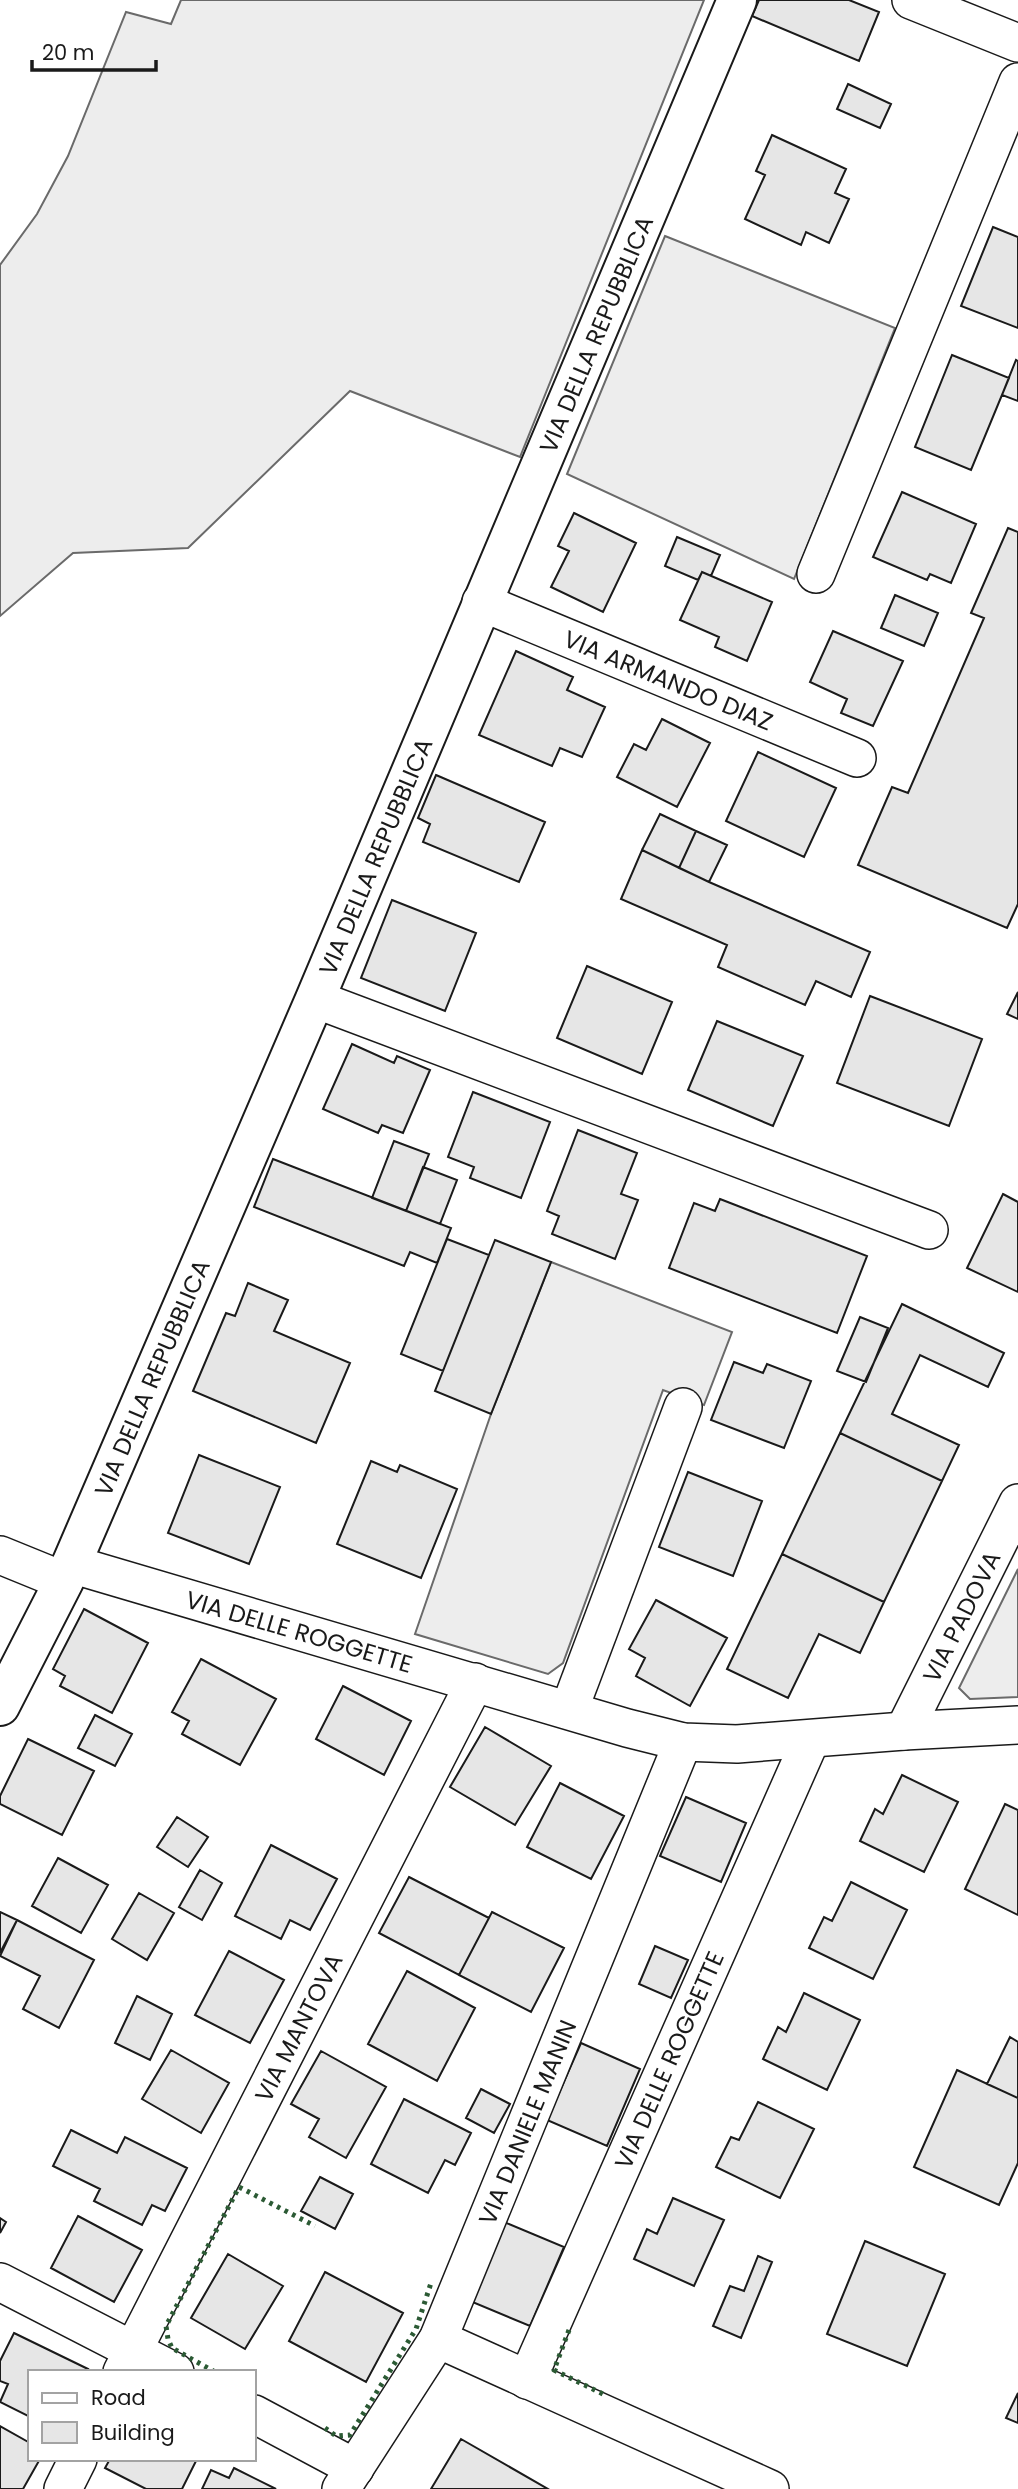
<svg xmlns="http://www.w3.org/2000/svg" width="1018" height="2489" font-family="Poppins,sans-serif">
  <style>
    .built { fill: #ededed; stroke: #6a6a6a; stroke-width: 2 }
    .building { fill: #e6e6e6; stroke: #1a1a1a; stroke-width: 2 }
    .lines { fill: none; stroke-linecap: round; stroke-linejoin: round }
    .minor-casing { stroke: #1a1a1a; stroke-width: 40 }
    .tertiary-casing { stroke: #1a1a1a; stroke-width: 42 }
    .minor { stroke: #fff; stroke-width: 37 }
    .tertiary { stroke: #fff; stroke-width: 38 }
    .hedge { stroke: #2b5a34; stroke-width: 5; stroke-dasharray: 3.5 5; stroke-linecap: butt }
    .labels { text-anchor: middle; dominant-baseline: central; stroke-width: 5; stroke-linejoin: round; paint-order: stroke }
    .street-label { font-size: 24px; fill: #1a1a1a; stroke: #fff }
  </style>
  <rect width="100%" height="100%" fill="#fff"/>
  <!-- built -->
  <path class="built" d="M181,0h523l-184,457 -170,-66 -162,157 -115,5 -73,63v-351l37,-51 31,-58 58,-144 45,12z
    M665,236l230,92 -101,251 -227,-105z
    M551,1262l181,70 -28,73 -41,-15 -100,273 -15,11 -133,-40 76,-220z
    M1018,1569v128l-48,2 -11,-11z"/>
  <!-- building -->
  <path class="building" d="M759,0h90l30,12 -20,49 -107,-45z
    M848,84l43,20 -11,24 -43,-19z
    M772,135l74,34 -11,24 14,6 -20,44 -23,-11 -5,13 -56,-26 20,-44 -9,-4z
    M993,227l25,10v91l-57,-22z
    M952,355l57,23 -38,92 -56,-23z
    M1016,360l2,1v40l-16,-6z
    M902,492l74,32 -25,59 -21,-9 -3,6 -54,-23z
    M574,513l62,30 -33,69 -52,-25 18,-36 -11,-5z
    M1008,528l10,4v372l-11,24 -149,-63 34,-78 16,6 76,-175 -13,-5z
    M677,537l43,18 -9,21 -9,-4 -4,8 -33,-14z
    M702,572l70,30 -25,59 -32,-14 4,-10 -39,-17z
    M895,595l43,18 -14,33 -43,-18z
    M833,631l70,30 -30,65 -32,-13 6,-14 -37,-17z
    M516,651l57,26 -6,13 38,17 -23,50 -22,-9 -8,18 -73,-31z
    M662,719l48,24 -33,64 -60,-30 17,-33 12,6z
    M758,752l78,36 -32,69 -78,-36z
    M436,775l109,47 -26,60 -96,-40 7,-18 -12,-6z
    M660,814l36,17 -17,37 -37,-18z
    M696,831l31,14 -18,37 -30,-14z
    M642,850l67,32 161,70 -19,45 -35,-16 -11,24 -87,-38 9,-22 -106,-46z
    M392,900l84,33 -31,78 -84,-33z
    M587,966l85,36 -30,72 -85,-36z
    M1018,992v27l-11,-5z
    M870,996l112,43 -33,87 -112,-43z
    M717,1021l86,35 -30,70 -85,-36z
    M352,1044l42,19 3,-7 33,14 -27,63 -21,-8 -4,8 -55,-24z
    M473,1092l77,30 -29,76 -51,-20 4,-11 -26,-10z
    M578,1130l59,23 -16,41 17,6 -23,59 -63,-25 7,-18 -12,-5z
    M394,1141l35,13 -23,57 -34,-13z
    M273,1159l178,69 -14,35 -27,-11 -6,14 -150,-59z
    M423,1167l34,13 -17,44 -34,-13z
    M1003,1194l15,8v90l-51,-24z
    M720,1199l147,57 -30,77 -168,-65 25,-65 21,8z
    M447,1239l42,16 -46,116 -42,-17z
    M495,1240l56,22 -60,152 -56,-23z
    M248,1283l40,17 -14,31 76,32 -34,80 -123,-52 33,-78 9,3z
    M902,1304l102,49 -16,34 -68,-32 -28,59 67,31 -17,36 -102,-48z
    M860,1317l28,11 -22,54 -29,-11z
    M734,1362l29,11 4,-9 44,17 -27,67 -73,-28z
    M840,1433l102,48 -58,121 -102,-48z
    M199,1455l81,32 -31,77 -81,-31z
    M371,1461l26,11 3,-7 57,24 -36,89 -84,-34z
    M688,1472l74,29 -29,75 -74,-29z
    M782,1554l102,48 -24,51 -41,-19 -31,64 -61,-29z
    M656,1600l71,38 -37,68 -54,-30 9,-18 -16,-9z
    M84,1609l64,34 -36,70 -52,-27 5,-10 -12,-7z
    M201,1659l75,40 -36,66 -58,-31 7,-13 -17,-9z
    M343,1686l68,35 -27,54 -68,-36z
    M95,1715l37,19 -17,32 -37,-18z
    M485,1727l66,39 -36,59 -65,-38z
    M28,1739l66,32 -32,64 -62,-31v-8z
    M902,1775l56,27 -34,70 -64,-31 15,-32 8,5z
    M560,1783l64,33 -33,63 -64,-32z
    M686,1797l60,26 -25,59 -61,-26z
    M1005,1804l13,6v105l-53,-26z
    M177,1817l31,20 -20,30 -31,-20z
    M271,1845l66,34 -27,51 -20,-10 -9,19 -46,-23z
    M58,1858l50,27 -27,48 -49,-27z
    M200,1870l22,13 -20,37 -23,-13z
    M409,1877l80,41 -30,57 -80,-42z
    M851,1882l56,28 -34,69 -64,-31 15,-31 8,4z
    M139,1893l35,20 -27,47 -35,-21z
    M0,1912l17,8 -17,33z
    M492,1912l72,36 -33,64 -72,-37z
    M17,1920l77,40 -35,68 -36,-19 17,-33 -40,-20z
    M655,1946l33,14 -17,38 -32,-14z
    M229,1951l55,29 -34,63 -55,-28z
    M407,1971l68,37 -38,73 -69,-37z
    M804,1993l56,27 -33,70 -64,-31 15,-32 8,5z
    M137,1996l35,18 -22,46 -35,-17z
    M1010,2037l8,5v56l-31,-14z
    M581,2043l59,26 -33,77 -60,-26z
    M171,2050l58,33 -28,50 -59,-34z
    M321,2051l65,36 -40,71 -37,-21 10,-18 -28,-15z
    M957,2070l61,28v65l-19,42 -85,-38z
    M481,2089l29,15 -16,29 -28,-15z
    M404,2099l67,34 -16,32 -10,-5 -17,33 -57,-29z
    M758,2102l56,27 -34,69 -64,-31 15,-30 8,3z
    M71,2130l46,23 8,-16 62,31 -22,43 -13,-6 -10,20 -48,-24 6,-12 -47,-23z
    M320,2177l33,17 -18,35 -34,-18z
    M673,2198l51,22 -30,66 -60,-27 13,-30 10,5z
    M78,2216l64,34 -28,52 -63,-34z
    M0,2218l6,4 -6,11z
    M504,2222l60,25 -34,79 -60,-25z
    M865,2241l80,33 -38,92 -80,-32z
    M228,2254l55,32 -38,63 -54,-31z
    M758,2256l14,6 -31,76 -28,-12 17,-40 14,5z
    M325,2272l78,41 -37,69 -77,-41z
    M14,2333l74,36 -2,3h-56v45l-30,-15 8,-18 -8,-3v-20z
    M1018,2393v30l-12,-5z
    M0,2426l30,17v16h10l-17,30h-23z
    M461,2439l87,50h-117z
    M110,2459h87l-15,30h-36l-41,-21z
    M234,2468l42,21h-74l9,-19 18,8z"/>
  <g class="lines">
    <!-- minor casing -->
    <g class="minor-casing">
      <g id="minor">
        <path d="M911,0l107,43"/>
        <path d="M816,574l202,-492"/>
        <path id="s1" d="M481,602l376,156"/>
        <path d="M315,999l614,231"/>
        <path d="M0,1555l64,26"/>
        <path id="s2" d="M71,1564l556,164 56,14 54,2 167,-13 114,-6"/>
        <path d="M569,1710l114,-303"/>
        <path id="s3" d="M904,1731l114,-228"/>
        <path d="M0,2282l175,90"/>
        <path d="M438,2339l332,150"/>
        <path id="s4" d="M122,2372l353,-690"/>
        <path id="s5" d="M527,2380l284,-641"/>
        <path d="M254,2414l101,54"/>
        <path d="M63,2489l15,-30"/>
        <path id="s6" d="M341,2489l97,-150 245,-597"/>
      </g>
    </g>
    <!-- tertiary casing -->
    <g class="tertiary-casing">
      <g id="tertiary">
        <path id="s7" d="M0,1706l64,-125 251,-582 422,-999"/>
      </g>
    </g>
    <!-- minor -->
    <use href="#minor" class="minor"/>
    <!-- tertiary -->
    <use href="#tertiary" class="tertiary"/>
    <!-- hedge -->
    <path class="hedge" d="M569,2330l-15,40 53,26
      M215,2372l-43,-24 -4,-9 -2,-13 73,-139 76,39
      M325,2428l11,8 14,-1 66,-106 15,-46"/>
  </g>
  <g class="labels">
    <!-- street labels -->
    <g class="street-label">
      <text stroke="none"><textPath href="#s7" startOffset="1496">VIA DELLA REPUBBLICA</textPath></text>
      <text stroke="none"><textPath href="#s1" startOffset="203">VIA ARMANDO DIAZ</textPath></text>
      <text stroke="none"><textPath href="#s7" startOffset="929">VIA DELLA REPUBBLICA</textPath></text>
      <text stroke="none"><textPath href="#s7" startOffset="362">VIA DELLA REPUBBLICA</textPath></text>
      <text stroke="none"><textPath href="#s3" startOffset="128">VIA PADOVA</textPath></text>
      <text stroke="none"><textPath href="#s2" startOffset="238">VIA DELLE ROGGETTE</textPath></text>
      <text stroke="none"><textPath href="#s4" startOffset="387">VIA MANTOVA</textPath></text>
      <text stroke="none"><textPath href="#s5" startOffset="350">VIA DELLE ROGGETTE</textPath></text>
      <text stroke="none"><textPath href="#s6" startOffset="413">VIA DANIELE MANIN</textPath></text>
    </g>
  </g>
  <!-- legend -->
  <rect x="28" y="2370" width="228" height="91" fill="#ffffff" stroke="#a3a3a3" stroke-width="2"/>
  <rect x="42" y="2393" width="35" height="10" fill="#ffffff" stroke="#a3a3a3" stroke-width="2"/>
  <text x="91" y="2405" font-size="21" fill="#1a1a1a">Road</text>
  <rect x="42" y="2422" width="35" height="21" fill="#e6e6e6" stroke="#a3a3a3" stroke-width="2"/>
  <text x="91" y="2440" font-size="21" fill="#1a1a1a">Building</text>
  <!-- scale -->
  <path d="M32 60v10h124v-10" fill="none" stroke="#1a1a1a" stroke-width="3.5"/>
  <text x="42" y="60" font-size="21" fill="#1a1a1a" stroke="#ffffff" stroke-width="5" paint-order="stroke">20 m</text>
</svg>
